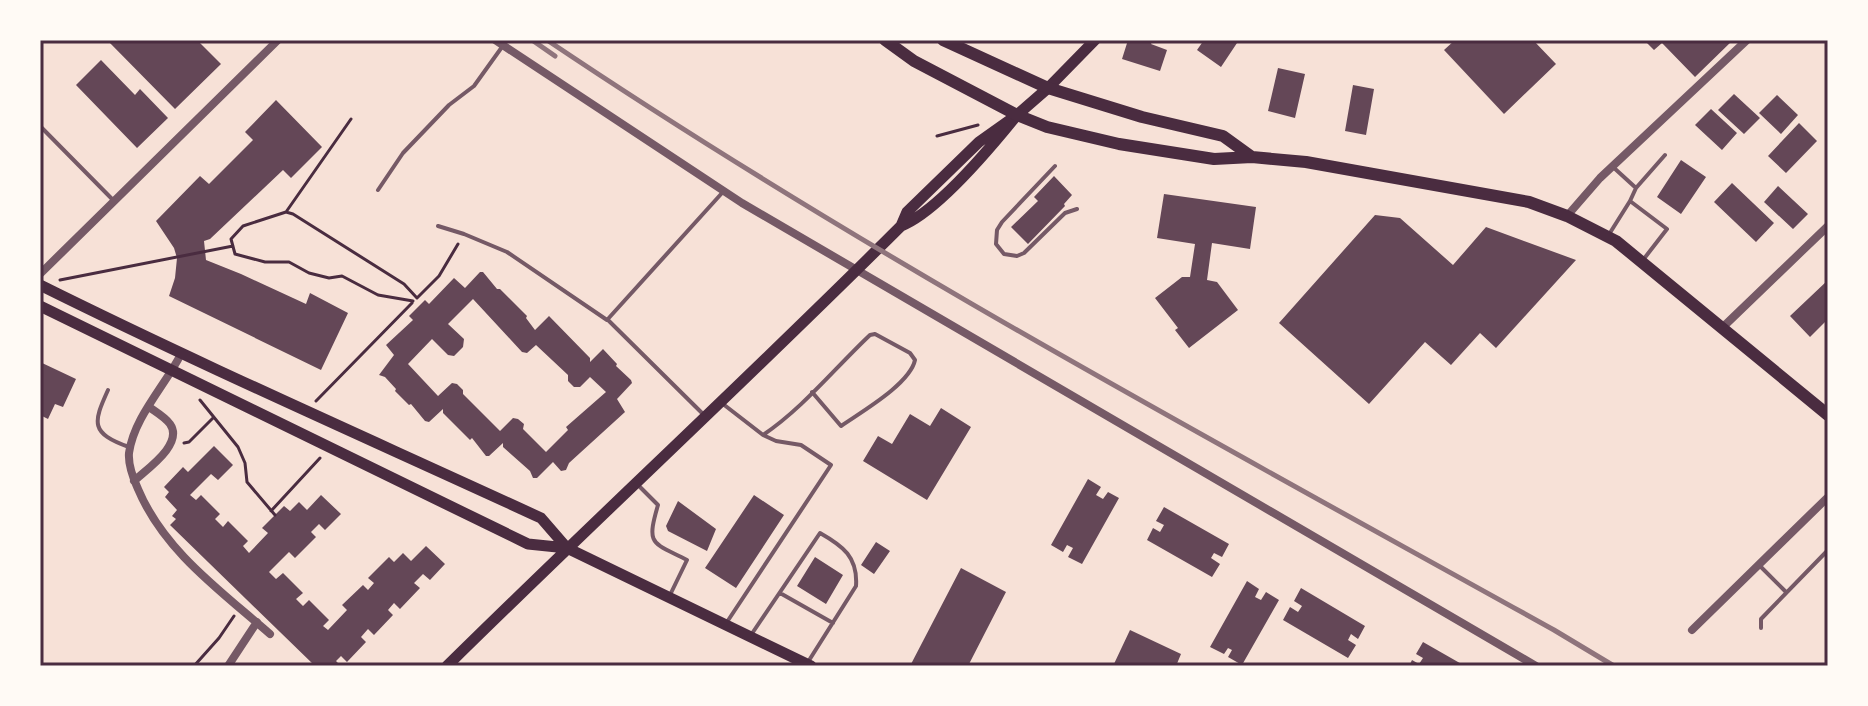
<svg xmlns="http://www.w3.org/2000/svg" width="1868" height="706" font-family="Helvetica,sans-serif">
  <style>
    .building { fill: #644757; fill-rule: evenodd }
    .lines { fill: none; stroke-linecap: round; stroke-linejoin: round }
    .path { stroke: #4a2c40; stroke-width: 3 }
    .service { stroke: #755966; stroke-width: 4 }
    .minor { stroke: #755966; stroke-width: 8 }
    .secondary { stroke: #4a2c40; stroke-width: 11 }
    .primary { stroke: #4a2c40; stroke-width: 12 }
    .rail { stroke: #8f747c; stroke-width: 5 }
    .neatline { fill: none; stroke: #4a2c40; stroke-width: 3 }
  </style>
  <rect width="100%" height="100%" fill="#f7e1d7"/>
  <!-- building -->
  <path class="building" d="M107,40h90l24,24 -46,45z
    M1128,40h25l-2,4 16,6 -7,21 -38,-12z
    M1204,40h29l4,3 -16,24 -24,-17z
    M1455,40h78l23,24 -52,50 -60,-64z
    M1644,40h89l-38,37 -33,-34 -8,7z
    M101,60l34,35 5,-6 28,29 -31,30 -61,-63z
    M1278,68l27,6 -10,44 -27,-7z
    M1353,85l21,4 -8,46 -21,-4z
    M1734,94l26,24 -16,16 -26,-24z
    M1777,95l21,20 -17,19 -22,-21z
    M276,100l46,47 -31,31 -8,-8 -73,69 -6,2 2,19 35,14 65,30 4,-11 38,20 -27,57 -152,-74 6,-18 2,-20 -3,-10 -18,-27 44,-45 9,8 44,-44 -8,-8z
    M1711,109l26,24 -15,17 -27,-25z
    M1799,123l18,18 -31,32 -18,-17z
    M1681,160l25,17 -25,37 -24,-17z
    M1054,176l18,19 -8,9 1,2 -37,38 -17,-17 27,-26 -4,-4z
    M1732,183l42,40 -18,19 -42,-40z
    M1778,186l30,28 -15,15 -29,-27z
    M1164,194l92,13 -6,42 -38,-6 -5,37 10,2 21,28 -49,38 -14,-18 3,-2 -23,-30 27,-21h8l5,-33 -38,-6z
    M1375,215l25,3 53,47 33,-38 90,33 -80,88 -16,-15 -29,32 -26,-23 -56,62 -90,-81z
    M480,272h3l14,17h3l27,27 -1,2 9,12 14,-14 41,42v4l13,-13 14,15 -1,2 15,14 1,3 -15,16 8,13 -56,51 -3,7 -5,1 -8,-9 -16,16h-4l-3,-7 -27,-24v-4l-14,13h-3l-14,-18 -2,2 -27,-27v-4l-14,13 -4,-1 -14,-17 -2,1 -14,-14 1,-2 -11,-12 -6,-2 15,-20 -8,-10 27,-25 -4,-4 16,-16 4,4 25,-26 11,10zM473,299l49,53 5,1 9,-8 32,30v6l6,6h6l10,-10 16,15 -40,35 2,3 -22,22 -23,-23 1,-5 -6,-5 -5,-1 -13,13 -37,-37v-4l-6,-6 -5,-1 -14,13 -30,-32 24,-25 16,16 6,1 9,-9 1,-8 -16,-15z
    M1828,280v39l-18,18 -20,-21z
    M40,362l36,17 -13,28 -8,-3 -7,15 -8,-4z
    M941,408l30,19 -44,73 -64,-39 15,-25 14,8 18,-30 20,12z
    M214,446l19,19 -15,15 -7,-6 -21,21 6,5 5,-5 19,19 -5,5 8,8 5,-6 20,20 -5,5 6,7 19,-20 -6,-5 22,-22 6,5 9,-9 8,8 14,-15 20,19 -16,16 -6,-6 -8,8 5,5 -21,21 -6,-6 -20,20 7,7 7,-6 20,20 -7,6 7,7 6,-6 20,20 -6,6 5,4 19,-20 -5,-5 21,-20 5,5 6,-7 -6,-5 21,-21 5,5 9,-9 8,8 15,-15 19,18 -15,16 -7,-6 -9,9 6,5 -20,21 -6,-6 -6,7 5,5 -19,20 -6,-6 -7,8 5,5 -19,20 -6,-6 -5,5 5,5h-26l-145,-141 6,-6 -4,-3 5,-6 -12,-13 4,-5 -5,-5 19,-20 5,5z
    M1088,479l13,8 -5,8 7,4 5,-7 11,6 -37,66 -14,-7 5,-9 -6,-3 -4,7 -12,-7z
    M754,495l30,20 -48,73 -31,-20z
    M678,501l38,28 -9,22 -39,-20 -2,-5z
    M1164,507l65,37 -7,13 -8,-4 -3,5 9,6 -8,13 -65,-37 6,-12 7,4 4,-7 -8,-4z
    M876,542l14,9 -16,23 -13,-9z
    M815,557l28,18 -17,29 -29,-18z
    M961,568l45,24 -38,74h-58z
    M1247,581l12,8 -4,8 6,3 5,-8 13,8 -37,65 -14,-8 4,-7 -4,-2 -4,6 -14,-7z
    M1301,588l64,38 -7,13 -7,-5 -3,6 8,5 -8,13 -65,-38 7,-13 8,5 4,-6 -8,-5z
    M1130,630l51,24 -5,12h-63z
    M1423,642l42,24h-56l3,-6 7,4 4,-6 -7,-4z"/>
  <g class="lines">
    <!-- path -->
    <path class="path" d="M937,136l41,-11
      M286,212l65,-93
      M60,280l173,-34
      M417,298l22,-22 19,-32
      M413,301l-35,-6 -36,-19 -13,2 -20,-5 -20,-11h-24l-30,-8 -4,-15 12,-13 43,-14 7,2 111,70 13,14
      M200,400l38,47 7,16 2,19 28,33
      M316,401l96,-98
      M184,443l5,-1 24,-24
      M271,511l49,-53
      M194,666l25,-28 15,-22"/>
    <!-- service -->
    <path class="service" d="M40,126l74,75
      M1055,166l-53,56 -5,8 -1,14 8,10 13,2 7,-3 41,-40 12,-4
      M1613,167l23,21 -6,13 37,28 -24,31
      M1636,188l29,-33
      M378,190l25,-37 46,-48 25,-19 28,-39
      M438,226l26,8 43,18 100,68 115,-127
      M1608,236l22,-35
      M608,320l96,95
      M108,390c-15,33 -18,43 21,57
      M723,404l40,31 13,6 25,4 30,20 -104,157
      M763,435c40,-27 71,-66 107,-100l5,-1 35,19 5,7c-5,24 -54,52 -74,66l-29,-34
      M636,483l22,22c-12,41 -6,37 29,55l-17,35
      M1759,565l26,26
      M780,593l53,30
      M1761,628v-9l67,-69
      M751,635l69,-102c23,13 38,24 36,53l-48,76"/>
    <!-- minor -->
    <path class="minor" d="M495,40l247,163 794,463
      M1567,216l33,-38 147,-138
      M40,274l238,-234
      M1723,327l105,-101
      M181,354c-16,32 -47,63 -52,99 -1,12 4,25 9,36 26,62 83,102 132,145
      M134,481c13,-12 50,-37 36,-57 -5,-7 -14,-12 -21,-17
      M1692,630l136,-133
      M228,666l29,-44"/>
    <!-- secondary -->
    <path class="secondary" d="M901,226l6,-14 72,-70 38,-27 31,-27 47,-48
      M40,285c165,82 334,156 501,233l26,30
      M40,306l488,238 39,4 244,118
      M447,666c150,-148 305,-291 454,-440 36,-14 91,-80 116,-111"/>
    <!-- primary -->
    <path class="primary" d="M885,40l29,21 103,54 30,12 72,17 95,15 38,-2 54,5 223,40 38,14 49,25 212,174
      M943,40l105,48 94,29 81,19 29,21"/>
    <!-- rail -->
    <path class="rail" d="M532,40l23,16
      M547,40c324,218 667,401 1007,590l60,36"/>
  </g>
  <!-- border -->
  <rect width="1868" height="706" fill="none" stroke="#fffaf5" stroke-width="84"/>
  <rect x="42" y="42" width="1784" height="622" class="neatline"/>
</svg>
